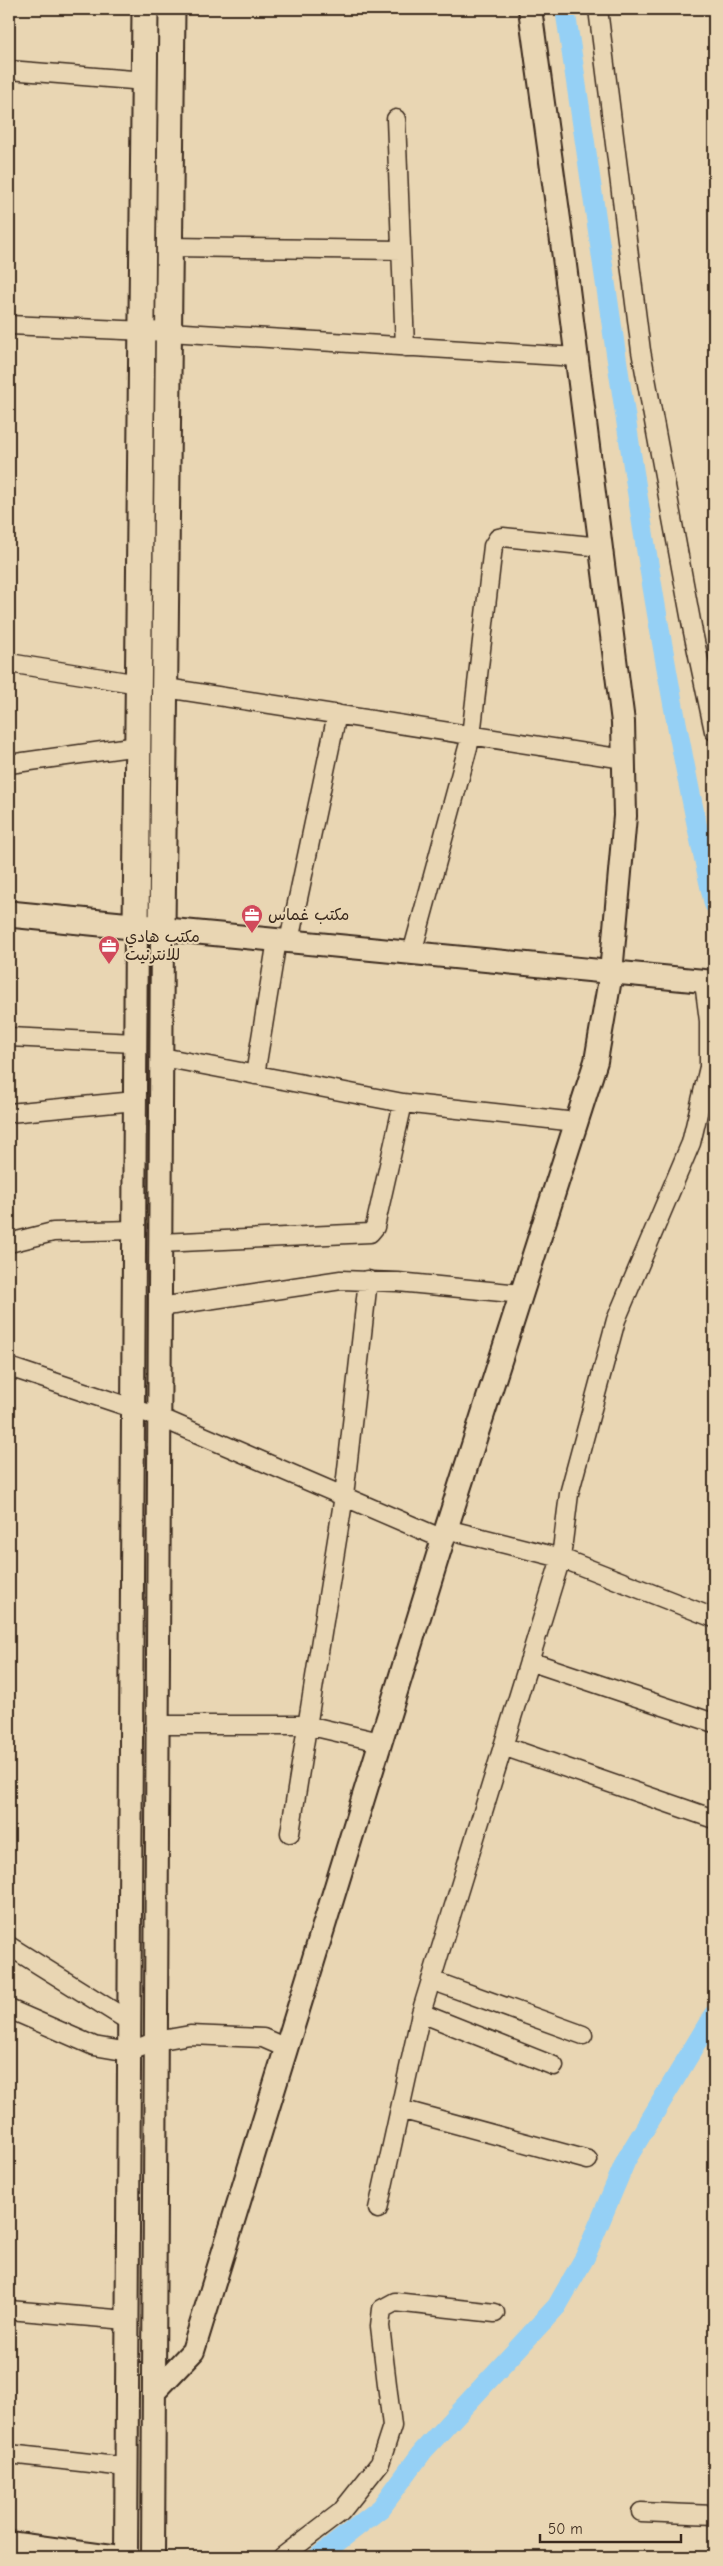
<svg xmlns="http://www.w3.org/2000/svg" width="723" height="2566" font-family="'Comic Neue','Playpen Sans Arabic',sans-serif">
  <style>
    .lines { fill: none; stroke-linecap: round; stroke-linejoin: round }
    .canal { stroke: #95d0f5; stroke-width: 20 }
    .minor-casing { stroke: #3b2a1e; stroke-width: 21 }
    .tertiary-casing { stroke: #3b2a1e; stroke-width: 26 }
    .secondary-casing { stroke: #3b2a1e; stroke-width: 29 }
    .minor { stroke: #e9d6b3; stroke-width: 18 }
    .tertiary { stroke: #e9d6b3; stroke-width: 22 }
    .secondary { stroke: #e9d6b3; stroke-width: 25 }
    .labels { text-anchor: middle; dominant-baseline: central; stroke-width: 4.5; stroke-linejoin: round; paint-order: stroke }
    .poi-label { font-size: 16px; fill: #3b2a1e; stroke: #e9d6b3; text-anchor: start }
  </style>
  <rect width="100%" height="100%" fill="#e9d6b3"/>
  <filter id="ink" filterUnits="userSpaceOnUse"><feTurbulence type="fractalNoise" baseFrequency=".02" numOctaves="2"/><feDisplacementMap in="SourceGraphic" scale="10" xChannelSelector="R" yChannelSelector="G"/><feConvolveMatrix kernelMatrix="1 2 1 2 8 2 1 2 1" color-interpolation-filters="sRGB"/></filter>
  <g filter="url(#ink)">
    <g class="lines">
      <!-- canal -->
      <path class="canal" d="M565,9c46,298 82,600 149,895
        M318,2557l63,-49 42,-57 134,-145 28,-49 41,-97 88,-146"/>
      <!-- minor casing -->
      <g class="minor-casing">
        <path id="minor" d="M598,9l43,342 52,281 21,99
          M9,70l136,11
          M396,119l9,228
          M170,247l231,3
          M9,325l160,7 408,25
          M9,663l130,21
          M166,688l458,71
          M9,764l129,-18
          M289,941l48,-227
          M412,953l59,-217 22,-190 5,-8 5,-1 98,10
          M9,1037l126,6
          M162,1057l241,46 173,19
          M255,1075l22,-135
          M9,1113l126,-12
          M9,1243l44,-11 81,-2
          M160,1243l210,-10 5,-6 28,-124
          M160,1307l181,-27 57,2 123,12
          M9,1367l150,50 284,122
          M446,1529l115,29 153,60
          M529,1661l185,62
          M157,1725h150l73,17
          M503,1746l211,73
          M290,1833l54,-337 24,-216
          M9,1946l120,75
          M431,1980l152,55
          M9,2009l85,37 35,6 27,-11 34,-6 73,3 23,10
          M421,2013l133,53
          M400,2109l188,51
          M378,2209l43,-196 140,-455 8,-64 47,-174 75,-177 18,-76v-46l-5,-39
          M9,2310l118,10
          M9,2454l117,13
          M641,2512l73,3
          M282,2557l59,-45 39,-49 12,-37 -12,-100 2,-17 13,-7 100,11"/>
      </g>
      <!-- tertiary casing -->
      <g class="tertiary-casing">
        <path id="tertiary" d="M154,2392l39,-41 250,-812 153,-478 15,-88 14,-157 -2,-94 -62,-488 -31,-225
          M9,2543l103,14
          M126,2557l10,-1630
          M153,2557l9,-1628 552,53"/>
      </g>
      <!-- secondary casing -->
      <g class="secondary-casing">
        <path id="secondary" d="M9,914l153,15 10,-920
          M136,927l9,-918"/>
      </g>
      <!-- minor -->
      <use href="#minor" class="minor"/>
      <!-- tertiary -->
      <use href="#tertiary" class="tertiary"/>
      <!-- secondary -->
      <use href="#secondary" class="secondary"/>
    </g>
  </g>
  <!-- icons -->
  <defs>
    <g id="office-pin" transform="scale(1.125)"><path d="M0 17L-7.5 6A9.5 9.5 0 1 1 7.5 6Z" fill="#d1495b" stroke="#e9d6b3"/><path d="M-6-3h4V-5.5h4V-3h4V5H-6ZM-1-4.5V-3h2v-1.5ZM-6 0V1H6V0Z" fill="#fff"/></g>
  </defs>
  <g fill-rule="evenodd">
    <use href="#office-pin" x="252" y="915"/>
    <use href="#office-pin" x="109" y="946"/>
  </g>
  <g class="labels">
    <!-- poi labels -->
    <g class="poi-label">
      <text x="268" y="915">مكتب غماس</text>
      <text x="125" y="937">مكتب هادي<tspan x="125" dy="18">للانترنيت</tspan></text>
    </g>
  </g>
  <!-- margin -->
  <rect width="723" height="2566" fill="none" stroke="#e9d6b3" stroke-width="30"/>
  <rect x="15" y="15" width="693" height="2536" fill="none" stroke="#3b2a1e" stroke-width="2" filter="url(#ink)"/>
  <!-- scale -->
  <path d="M540 2534v8h141v-8" fill="none" stroke="#3b2a1e" stroke-width="2.5"/>
  <text x="548" y="2534" font-size="15" fill="#3b2a1e" stroke="#e9d6b3" stroke-width="4" paint-order="stroke">50 m</text>
</svg>
